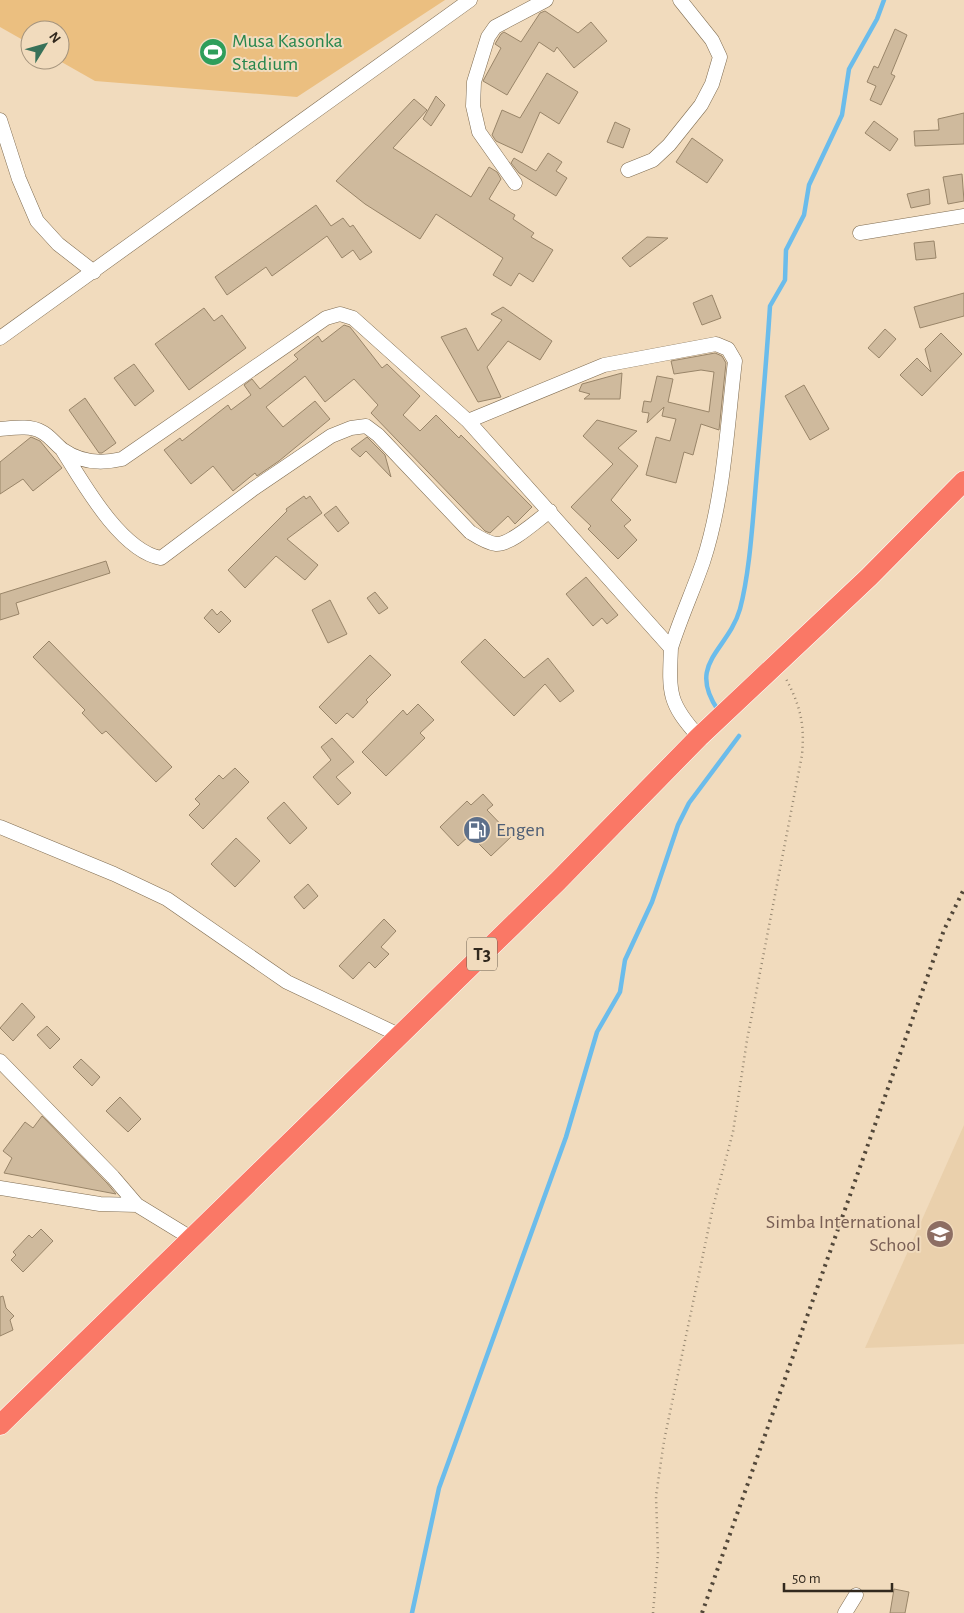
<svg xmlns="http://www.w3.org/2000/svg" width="964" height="1613" font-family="'Alegreya Sans',sans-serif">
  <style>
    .built { fill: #ead0ac }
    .green { fill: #ebbf80 }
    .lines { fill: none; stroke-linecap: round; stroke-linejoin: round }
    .stream { stroke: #6bbceb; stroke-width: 4.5 }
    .building { fill: #cfba9d; stroke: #998569 }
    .minor-casing { stroke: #7f6c51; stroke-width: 15 }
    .highway-casing { stroke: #fff; stroke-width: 21 }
    .path { stroke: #978872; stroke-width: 2.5; stroke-dasharray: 1 4; stroke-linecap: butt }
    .minor { stroke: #fff; stroke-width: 14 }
    .highway { stroke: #fa7866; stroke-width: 20 }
    .rail { stroke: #524739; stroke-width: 4; stroke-dasharray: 2.5 5; stroke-linecap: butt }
    .labels { text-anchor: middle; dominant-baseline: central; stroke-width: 4; stroke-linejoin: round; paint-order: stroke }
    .shield { fill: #f1dbbd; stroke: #6b5e4e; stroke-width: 1 }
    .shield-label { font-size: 19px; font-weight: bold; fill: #32291e }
    .leisure-label { font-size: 20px; fill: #27864d; stroke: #f1dbbd; text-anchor: start }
    .service-label { font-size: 20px; fill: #4e5e75; stroke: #f1dbbd; text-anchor: start }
    .education-label { font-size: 20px; fill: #785e54; stroke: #f1dbbd; text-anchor: end }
  </style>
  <rect width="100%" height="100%" fill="#f1dbbd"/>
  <!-- built -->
  <path class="built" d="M964,1125v219l-99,4z"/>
  <!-- green -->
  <path class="green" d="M0,0h445l-148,97 -202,-16 -37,-21 2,-30h-30v14l-30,-17z"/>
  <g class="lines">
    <!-- stream -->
    <path class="stream" d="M718,710c-32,-47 10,-59 22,-101 9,-34 12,-79 15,-114 5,-63 11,-126 15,-189l15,-26 1,-30 18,-35 5,-30 33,-70 7,-46 28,-50 7,-19
      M412,1613l27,-125 127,-351 31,-105 23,-40 5,-32 27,-58 26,-77 11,-22 50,-67"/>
  </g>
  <!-- building -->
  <path class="building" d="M545,11l33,22 13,-11 16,19 -33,27 -17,-21 -3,5 -15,-10 -32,53 -24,-14 18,-33 -6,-4 6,-10 3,-2 17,10 19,-29z
    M895,29l12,6 -16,39 4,2 -14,29 -11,-5 6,-14 -9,-4 7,-16 4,2z
    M547,73l31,19 -19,32 -19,-12 -18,41 -26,-12 -4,-6 10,-25 18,8z
    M436,96l9,9 -14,21 -8,-7z
    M414,99l13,11 -34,38 78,49 18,-30 8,5 4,7 -12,20 26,16 -2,4 21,14 -3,4 22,13 -20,32 -14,-9 -8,13 -18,-11 10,-17 -67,-44 -16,25 -55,-35 -29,-23z
    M964,113v31l-49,2 -1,-15 25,-1 -1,-11z
    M874,121l24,18 -8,12 -25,-18z
    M615,122l15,7 -7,19 -16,-6z
    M692,138l31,22 -16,23 -31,-21z
    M548,153l14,9 -6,9 11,7 -11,18 -37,-23 -8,-10 3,-5 22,13z
    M962,174l2,27 -16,3 -5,-27z
    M929,189l1,15 -19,4 -4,-14z
    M316,205l15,21 12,-8 7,9 3,-2 19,27 -12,8 -7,-10 -11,8 -15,-22 -55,40 -6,-9 -39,28 -12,-18z
    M647,237l21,1 -38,29 -8,-9z
    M934,241l2,17 -20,2 -2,-17z
    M964,293v23l-44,12 -6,-21z
    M712,295l9,23 -19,7 -9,-22z
    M503,307l49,34 -12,19 -32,-19 -21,26 14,30 -23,5 -37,-65 25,-9 12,23 24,-31 -11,-6z
    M204,308l10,13 8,-6 24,33 -57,42 -34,-46z
    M344,325l6,2 32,41 5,-4 33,32 -17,19 17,16 16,-16 23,23 2,-3 71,72 -17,17 -7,-8 -18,17 -5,-2 -114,-118 7,-8 -24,-26 -29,23 -20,-26 -39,31 17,20 32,-26 15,18 -51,42 -22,15 -2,-3 -22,18 -20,-25 -22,18 -27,-34 16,-12 2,3 46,-36 3,5 20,-15 -7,-10 8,-6 8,10 38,-30 -4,-4 24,-19 4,6z
    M885,329l11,10 -17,19 -11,-10z
    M941,333l21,21 -40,42 -22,-21 17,-17 14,14 -6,-23z
    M715,353l7,3 4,7 -7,67 -18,-6 -8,31 -9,-3 -8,31 -30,-8 10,-38 14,4 6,-22 -14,-3 2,-9 -17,16 2,-10 -7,-1 2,-11 7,1 6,-26 16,3 -5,23 41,10 5,-40 -13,-2 -27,4 -3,-13z
    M134,364l20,27 -19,15 -21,-28z
    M622,373l-2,26h-36l6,-5 -11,-3 3,-7z
    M804,385l25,44 -19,11 -25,-44z
    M85,398l31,45 -14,10h-3l-30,-43z
    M597,420l40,11 -19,17 20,18 -27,34 20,20 -7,6 13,14 -19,19 -30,-30 3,-3 -20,-19 42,-43 -30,-28z
    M31,437l9,4 22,27 -29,23 -10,-12 -23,15v-32z
    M367,437l18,18 6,22 -25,-26 -6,6 -9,-8z
    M304,496l2,3 4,-3 12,17 -35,26 31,26 -13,15 -29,-24 -31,32 -17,-18 59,-59 -1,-2z
    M336,506l13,17 -11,9 -14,-17z
    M106,561l4,12 -94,30 3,11 -19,6v-26z
    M586,577l32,38 -11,9 -5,-6 -9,8 -27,-32z
    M375,592l13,16 -9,6 -12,-16z
    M330,600l17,34 -19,9 -16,-33z
    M212,609l5,6 4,-4 10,10 -12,12 -15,-15z
    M485,639l39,39 24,-20 26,33 -14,11 -15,-18 -31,32 -53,-54z
    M49,641l123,126 -16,15 -50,-51 -4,3 -20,-21 3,-3 -52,-53z
    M370,655l21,20 -25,25 2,2 -15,16 -6,-5 -11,11 -17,-17z
    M418,704l16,16 -14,13 5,5 -39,38 -24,-24 41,-42 4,5z
    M332,738l22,24 -18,15 15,16 -13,12 -25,-28 18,-17 -10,-13z
    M235,768l14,14 -46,47 -14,-14 11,-11 -5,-5 24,-24 4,4z
    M483,794l10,11 -6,5 25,26 -21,20 -21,-21 -12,11 -18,-19 27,-26 4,4z
    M284,802l23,26 -17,16 -23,-26z
    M236,838l24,23 -25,26 -24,-23z
    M308,884l10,12 -14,13 -10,-12z
    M384,919l12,12 -15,16 8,7 -14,14 -6,-6 -16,17 -14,-13z
    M22,1003l13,14 -22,24 -13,-13z
    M47,1026l13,13 -10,10 -13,-14z
    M81,1059l19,18 -8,9 -19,-19z
    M120,1097l21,22 -13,13 -22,-21z
    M42,1116l65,67 9,11 -112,-21 8,-15 -9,-7 22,-29 8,6z
    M41,1229l12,12 -30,31 -12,-12 5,-5 -3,-3 16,-17 3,3z
    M3,1296l3,12 8,8 -4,4 3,10 -13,6v-39z
    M894,1589l15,3 -4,21h-15z"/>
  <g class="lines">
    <!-- minor casing -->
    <g class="minor-casing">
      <path id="minor" d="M0,120l19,59 18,42 21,23 36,28
        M628,170l25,-10 16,-15 32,-40 11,-21 8,-27 -8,-17 -32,-40
        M515,183l-36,-51 -6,-26 1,-24 14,-45 7,-10 51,-27
        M860,233l104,-17
        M0,338l470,-338
        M468,421l136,-56 112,-21 12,5 7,12c-8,66 -11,137 -32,201 -10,29 -23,57 -32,86
        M0,429c13,-1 30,-4 42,3 8,4 13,12 21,18 17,12 38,14 59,9l204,-141 14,-4 13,4 115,103 203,227c-2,45 -3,55 28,89
        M63,451c20,32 58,100 98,107l92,-69 78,-53 20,-8 15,-2 12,9 92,97c8,5 17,11 26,12 15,1 41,-24 54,-33
        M0,827l114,47 53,25 120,83 112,53
        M0,1061l113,116 24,28 54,33
        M0,1188l100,16 37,1
        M845,1613l11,-18"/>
    </g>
    <!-- highway casing -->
    <g class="highway-casing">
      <path id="highway" d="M0,1425l558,-544 141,-144 170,-160 95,-96"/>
    </g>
    <!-- path -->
    <path class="path" d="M653,1613l5,-59 -2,-58 8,-55 49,-234 20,-75 14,-92 55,-285c3,-32 -2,-50 -17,-78"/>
    <!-- minor -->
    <use href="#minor" class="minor"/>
    <!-- highway -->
    <use href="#highway" class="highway"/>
    <!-- rail -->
    <path class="rail" d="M702,1613l242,-683 20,-41"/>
  </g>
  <!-- icons -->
  <defs>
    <g id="stadium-disc" transform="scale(1.4375)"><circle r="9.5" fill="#2e9e5b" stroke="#f1dbbd"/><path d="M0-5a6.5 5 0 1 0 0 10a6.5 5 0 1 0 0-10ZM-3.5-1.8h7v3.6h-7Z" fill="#fff"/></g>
    <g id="fuel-disc" transform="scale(1.4375)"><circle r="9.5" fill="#5c6f8a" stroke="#f1dbbd"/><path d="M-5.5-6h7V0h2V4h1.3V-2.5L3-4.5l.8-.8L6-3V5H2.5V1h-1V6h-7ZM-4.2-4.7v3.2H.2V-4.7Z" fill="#fff"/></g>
    <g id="school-disc" transform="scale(1.4375)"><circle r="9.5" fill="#8d6e63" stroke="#f1dbbd"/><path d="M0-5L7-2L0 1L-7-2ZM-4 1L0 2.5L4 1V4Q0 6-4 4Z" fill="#fff"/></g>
  </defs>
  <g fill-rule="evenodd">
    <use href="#stadium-disc" x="213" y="52"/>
    <use href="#fuel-disc" x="477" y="830"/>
    <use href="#school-disc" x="940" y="1234"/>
  </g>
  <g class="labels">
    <!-- shield labels -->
    <rect class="shield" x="467" y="937.5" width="30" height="33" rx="4"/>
    <g class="shield-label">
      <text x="482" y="954">T3</text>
    </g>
    <!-- leisure labels -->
    <g class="leisure-label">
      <text x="232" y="41">Musa Kasonka<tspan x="232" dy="23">Stadium</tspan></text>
    </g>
    <!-- service labels -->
    <g class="service-label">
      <text x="496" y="830">Engen</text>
    </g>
    <!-- education labels -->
    <g class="education-label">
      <text x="921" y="1222">Simba International<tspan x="921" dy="23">School</tspan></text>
    </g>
  </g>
  <!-- north arrow -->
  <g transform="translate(45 45) rotate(53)"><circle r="24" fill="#f1dbbd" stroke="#a5947d"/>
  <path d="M0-4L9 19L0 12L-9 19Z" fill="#387159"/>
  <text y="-8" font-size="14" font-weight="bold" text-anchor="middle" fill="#32291e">N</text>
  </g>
  <!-- scale -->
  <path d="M784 1583v8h108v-8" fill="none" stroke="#32291e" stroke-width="2.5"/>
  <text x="792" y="1583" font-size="15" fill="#32291e" stroke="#f1dbbd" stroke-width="4" paint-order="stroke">50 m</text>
</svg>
